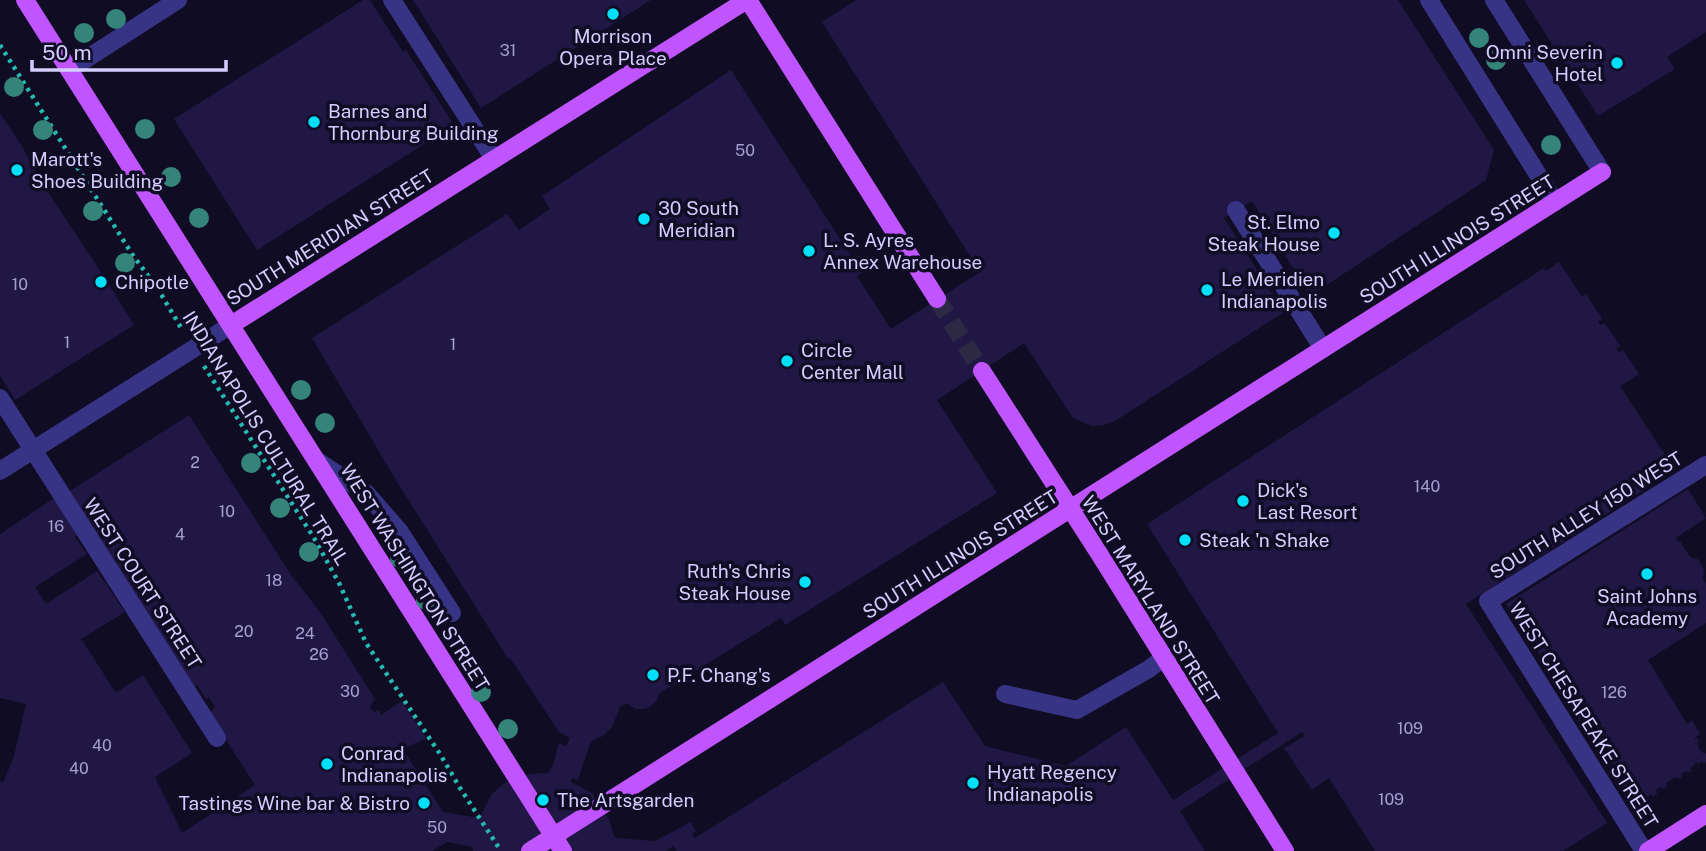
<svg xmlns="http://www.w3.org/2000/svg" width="1706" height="851" font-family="'Public Sans',sans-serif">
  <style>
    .building { fill: #201745 }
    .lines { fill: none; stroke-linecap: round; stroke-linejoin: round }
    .major-tunnel { stroke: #2d2944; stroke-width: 18; stroke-dasharray: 18 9; stroke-linecap: butt }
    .path { stroke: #26bab2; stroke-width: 4.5; stroke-dasharray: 3.5 5; stroke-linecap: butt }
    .minor { stroke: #373485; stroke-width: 18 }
    .major { stroke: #c055ff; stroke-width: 18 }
    .tree { fill: #34847a }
    .poi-dot { fill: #00dff9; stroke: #100c23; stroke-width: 2.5 }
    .labels { text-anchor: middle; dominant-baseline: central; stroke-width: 7; stroke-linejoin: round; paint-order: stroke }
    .number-label { font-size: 16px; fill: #a6a0d0 }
    .poi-label { font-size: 19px; fill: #d3ceff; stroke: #100c23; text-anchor: start }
    .street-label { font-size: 19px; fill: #d3ceff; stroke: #100c23 }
  </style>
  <rect width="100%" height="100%" fill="#100c23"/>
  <!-- building -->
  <path class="building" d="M363,0h7l33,52 3,-2 48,75 -197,125 -83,-131z
    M413,0h238l-170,108z
    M856,0h542l96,150 -8,30 -176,116 -58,-95 -28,17 60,94 -169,109 -11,4 -12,1 -19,-8 -49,-75 -87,57 60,93 -212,132 -4,-7 -121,75 -4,8 -6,6 -6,2h-8l-10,-6 -6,4 -8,20 -9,9 -12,5 -13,39 -6,-2 -1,4 21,11 16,25 7,20 40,3 36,-19 5,9 -4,3 3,4 248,-156 42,64 81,20 60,-39 47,73 105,-67 -131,-209 397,-256 2,3 13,-9 23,35 4,-3 16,25 -4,3 2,3 5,-2 15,23 -4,3 3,4 4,-3 16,24 -19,12 55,84 -209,134 141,219 -44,28h-188l-46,-73 -17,12 -28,-42 21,-12 -3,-4 -122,79 25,40h-528l-4,-5 -7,5h-193l-1,-4 -25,-5 -15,9h-432v-70l3,2 11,-27 12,-52 -26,-6v-164l57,-38 22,38 -4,3 12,17 -52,33 11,17 51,-33 28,41 -47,29 4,-1 32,50 3,2 26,-17 49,78 -37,24 27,56 73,-48 -46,-71 6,-7 -6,-10 -3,2 -9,-14 -4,3 -125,-196 121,-77 102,160 27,34 57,90 -5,8 4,6 5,-3 2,5 21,-14 24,37 -23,11 40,63 36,6 13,-24 14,-12 23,-8 19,-1 5,-8 6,-22 7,3 4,-8 -11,-6 -49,-74 -1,2 -115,-183 -82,-139 195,-124 12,16 31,-21 -8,-13 189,-126 131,203 -5,3 34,53 89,-57 -158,-250z
    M1524,0h182v32l-39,25 8,12 -77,47z
    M0,113l22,33 18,34 70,106 24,39 -119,75 -15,-25z
    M1688,489l18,29 -30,20 2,4 2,-1 10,16 8,2 6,11 -1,8 3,6v39l-58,37 39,64 5,-4 8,14 -6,5v1l3,-2 2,3 -2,2 3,8 1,-1 3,4 2,-1v9l-2,2 -2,-3 -4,3 -1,-2 -7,7 2,2 -3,2 -3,-2 -5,3 1,3 -4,2 -3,-2 -9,6 1,4 -5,2 -1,-2 -5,3 1,4 -4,3 -2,-3 -4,3 -1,-2 -4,2 1,2 -4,3 2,3 -3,1 -2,-3 -4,2 -2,-3 3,-2 -8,-12 -3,2 -19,-32 -1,1 -1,-4 -9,-13 -8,-14 -3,-3h1l-9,-14 -1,1 -3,-10 -9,-10 2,-2 -8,-13 -2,1 -14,-21 2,-2 -9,-13h-1l-2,-3 -22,-35z"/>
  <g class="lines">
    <!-- major-tunnel -->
    <path class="major-tunnel" d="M937,299l45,72"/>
    <!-- path -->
    <path class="path" d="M0,45l132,209 26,35 25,42
      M204,366l110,172 25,45 27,60 74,111 20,34 41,63"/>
    <!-- minor -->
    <path class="minor" d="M392,0l102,159
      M1429,0l126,202
      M1494,0l108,172
      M69,70l109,-70
      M1236,210l87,139
      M0,398l217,340
      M316,460l50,33 34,39 52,81
      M0,471l231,-146
      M1005,694l72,16 72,-41 14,-11
      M1644,851l-156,-250 218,-136"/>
    <!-- major -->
    <path class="major" d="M25,0l538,851
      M748,0l189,299
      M231,325l516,-325
      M982,371l118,184 185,296
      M530,851l1072,-679
      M1648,851l58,-37"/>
  </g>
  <!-- trees -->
  <g class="tree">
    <circle cx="116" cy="19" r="10"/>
    <circle cx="84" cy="33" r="10"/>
    <circle cx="1479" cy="38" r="10"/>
    <circle cx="1496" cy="60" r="10"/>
    <circle cx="14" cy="87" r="10"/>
    <circle cx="145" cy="129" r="10"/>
    <circle cx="43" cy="130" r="10"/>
    <circle cx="1551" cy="145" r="10"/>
    <circle cx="171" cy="177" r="10"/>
    <circle cx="93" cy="211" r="10"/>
    <circle cx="199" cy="218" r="10"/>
    <circle cx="125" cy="263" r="10"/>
    <circle cx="301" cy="390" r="10"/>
    <circle cx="325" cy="423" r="10"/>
    <circle cx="251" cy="463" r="10"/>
    <circle cx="280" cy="508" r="10"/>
    <circle cx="309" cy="552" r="10"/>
    <circle cx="400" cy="558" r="10"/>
    <circle cx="426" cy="600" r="10"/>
    <circle cx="481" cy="692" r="10"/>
    <circle cx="508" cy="729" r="10"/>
  </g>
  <!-- markers -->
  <g class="poi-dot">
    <circle cx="613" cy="14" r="7"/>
    <circle cx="1617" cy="63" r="7"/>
    <circle cx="314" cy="122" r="7"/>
    <circle cx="17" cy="170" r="7"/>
    <circle cx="644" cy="219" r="7"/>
    <circle cx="1334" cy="233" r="7"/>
    <circle cx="809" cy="251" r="7"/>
    <circle cx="101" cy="282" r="7"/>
    <circle cx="1207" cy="290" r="7"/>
    <circle cx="787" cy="361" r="7"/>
    <circle cx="1243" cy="501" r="7"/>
    <circle cx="1185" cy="540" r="7"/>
    <circle cx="1647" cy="574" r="7"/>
    <circle cx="805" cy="582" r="7"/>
    <circle cx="653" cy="675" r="7"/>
    <circle cx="327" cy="764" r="7"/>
    <circle cx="973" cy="783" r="7"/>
    <circle cx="543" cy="800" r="7"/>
    <circle cx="424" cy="803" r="7"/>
  </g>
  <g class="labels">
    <!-- number labels -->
    <g class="number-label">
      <text x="508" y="50">31</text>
      <text x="745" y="150">50</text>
      <text x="20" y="284">10</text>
      <text x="67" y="342">1</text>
      <text x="453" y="344">1</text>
      <text x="195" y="462">2</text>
      <text x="1427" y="486">140</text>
      <text x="227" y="511">10</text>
      <text x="56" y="526">16</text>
      <text x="180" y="534">4</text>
      <text x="274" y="580">18</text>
      <text x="244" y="631">20</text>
      <text x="305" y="633">24</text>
      <text x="319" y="654">26</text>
      <text x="350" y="691">30</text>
      <text x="1614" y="692">126</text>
      <text x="1410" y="728">109</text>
      <text x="102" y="745">40</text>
      <text x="79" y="768">40</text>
      <text x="1391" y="799">109</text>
      <text x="437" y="827">50</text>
    </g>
    <!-- poi labels -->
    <g class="poi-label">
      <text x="613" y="36" text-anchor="middle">Morrison<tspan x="613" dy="22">Opera Place</tspan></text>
      <text x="1603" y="52" text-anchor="end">Omni Severin<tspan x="1603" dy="22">Hotel</tspan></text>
      <text x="328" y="111">Barnes and<tspan x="328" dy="22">Thornburg Building</tspan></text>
      <text x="31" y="159">Marott's<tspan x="31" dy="22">Shoes Building</tspan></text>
      <text x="658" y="208">30 South<tspan x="658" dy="22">Meridian</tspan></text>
      <text x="1320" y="222" text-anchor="end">St. Elmo<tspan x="1320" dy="22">Steak House</tspan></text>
      <text x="823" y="240">L. S. Ayres<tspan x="823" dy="22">Annex Warehouse</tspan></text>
      <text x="1221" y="279">Le Meridien<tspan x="1221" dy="22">Indianapolis</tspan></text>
      <text x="115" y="282">Chipotle</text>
      <text x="801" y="350">Circle<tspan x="801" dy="22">Center Mall</tspan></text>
      <text x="1257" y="490">Dick's<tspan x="1257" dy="22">Last Resort</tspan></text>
      <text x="1199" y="540">Steak 'n Shake</text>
      <text x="791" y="571" text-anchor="end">Ruth's Chris<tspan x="791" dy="22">Steak House</tspan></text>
      <text x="1647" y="596" text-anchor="middle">Saint Johns<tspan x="1647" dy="22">Academy</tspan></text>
      <text x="667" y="675">P.F. Chang's</text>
      <text x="341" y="753">Conrad<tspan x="341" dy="22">Indianapolis</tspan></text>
      <text x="987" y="772">Hyatt Regency<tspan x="987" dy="22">Indianapolis</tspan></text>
      <text x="557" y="800">The Artsgarden</text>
      <text x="410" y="803" text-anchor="end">Tastings Wine bar &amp; Bistro</text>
    </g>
    <!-- street labels -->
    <g class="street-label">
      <text transform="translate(330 237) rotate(-32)">SOUTH MERIDIAN STREET</text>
      <text transform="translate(1457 239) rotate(-32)">SOUTH ILLINOIS STREET</text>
      <text transform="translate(266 438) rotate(58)">INDIANAPOLIS CULTURAL TRAIL</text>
      <text transform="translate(1586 515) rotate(-32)">SOUTH ALLEY 150 WEST</text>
      <text transform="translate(960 554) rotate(-32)">SOUTH ILLINOIS STREET</text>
      <text transform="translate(415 577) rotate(58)">WEST WASHINGTON STREET</text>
      <text transform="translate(143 583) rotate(57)">WEST COURT STREET</text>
      <text transform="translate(1151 600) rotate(58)">WEST MARYLAND STREET</text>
      <text transform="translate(1584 715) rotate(58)">WEST CHESAPEAKE STREET</text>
    </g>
  </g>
  <!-- scale -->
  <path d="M32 60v10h194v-10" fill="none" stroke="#d3ceff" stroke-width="3.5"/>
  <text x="42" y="60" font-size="21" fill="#d3ceff" stroke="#100c23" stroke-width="5" paint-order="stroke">50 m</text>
</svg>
